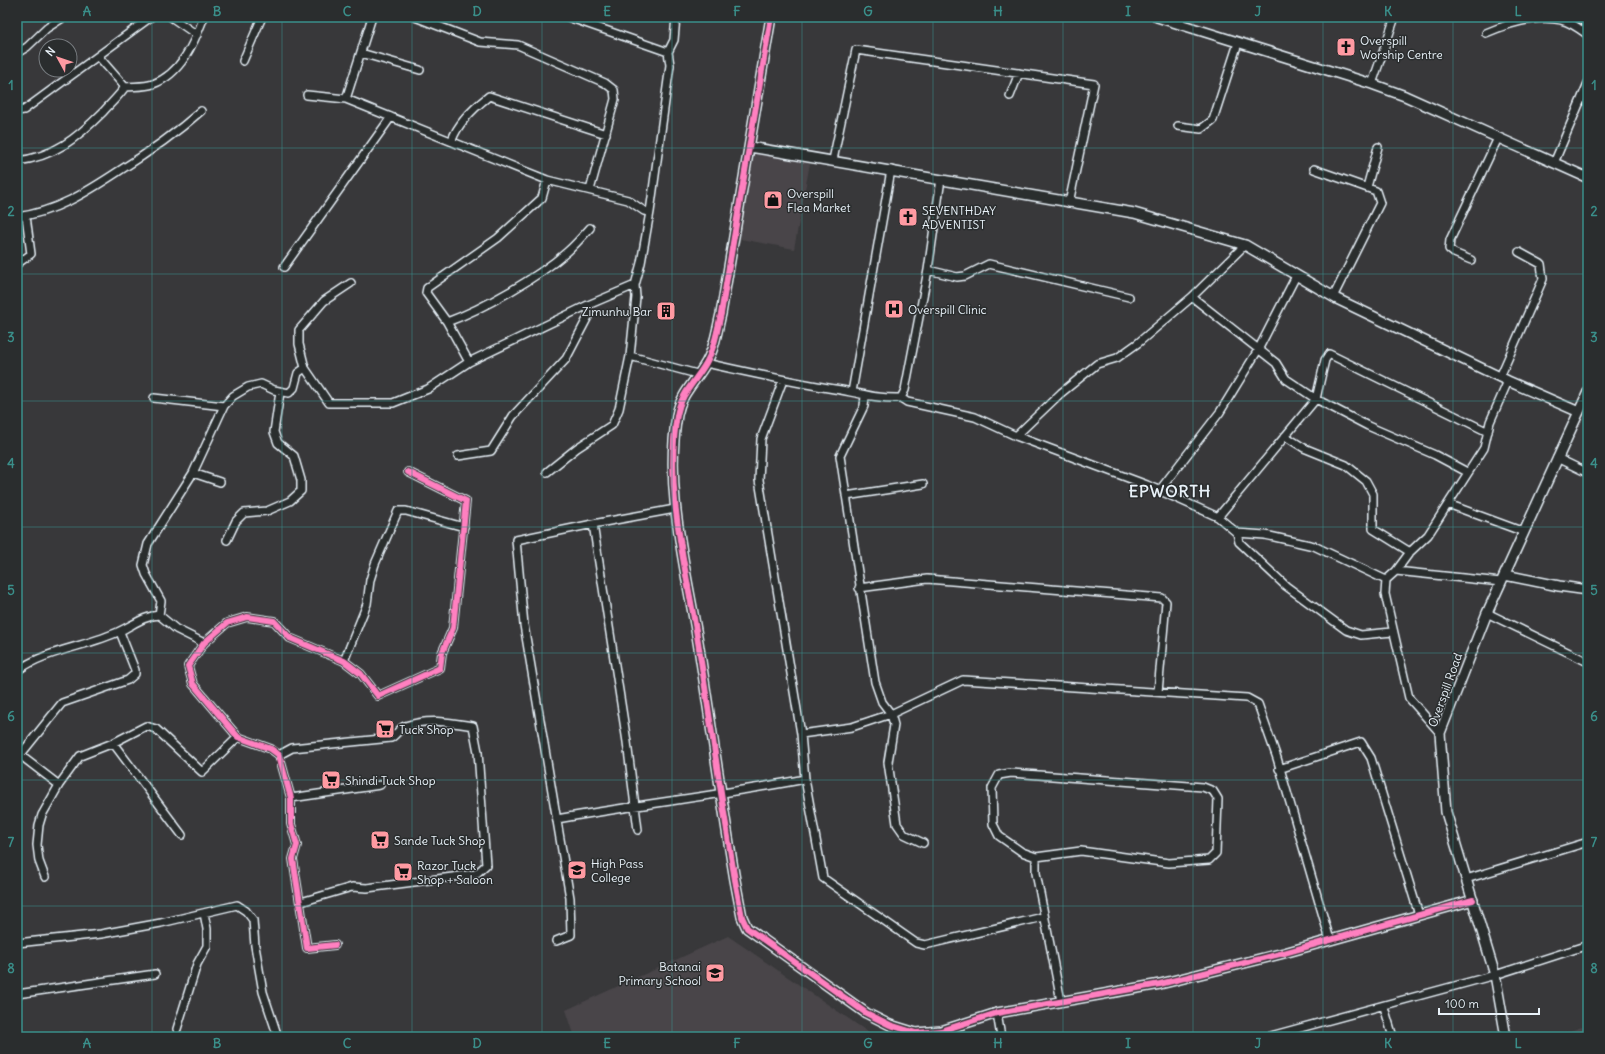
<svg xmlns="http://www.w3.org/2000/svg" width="1605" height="1054" font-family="Delius,sans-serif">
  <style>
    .built { fill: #494549 }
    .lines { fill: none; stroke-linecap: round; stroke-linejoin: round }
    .minor-casing { stroke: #e8f1f8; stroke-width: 10 }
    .tertiary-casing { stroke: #e8f1f8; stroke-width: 12 }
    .minor { stroke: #2a2d2e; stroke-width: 7 }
    .tertiary { stroke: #2a2d2e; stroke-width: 9 }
    .cycleway-casing { stroke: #2a2d2e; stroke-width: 8 }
    .cycleway { stroke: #ff80c0; stroke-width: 6 }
    .grid { fill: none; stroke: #3a8f8a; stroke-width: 1; stroke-opacity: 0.55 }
    .labels { text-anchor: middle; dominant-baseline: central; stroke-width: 3; stroke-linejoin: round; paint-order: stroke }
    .poi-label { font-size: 12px; fill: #e8f1f8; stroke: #2a2d2e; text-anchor: start }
    .street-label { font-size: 12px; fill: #e8f1f8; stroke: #2a2d2e }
    .district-label { font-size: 16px; font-weight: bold; letter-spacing: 1px; fill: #e8f1f8; stroke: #2a2d2e }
    .neatline { fill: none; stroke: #3a8f8a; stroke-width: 1.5 }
    .grid-label { font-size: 13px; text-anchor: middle; font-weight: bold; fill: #3a8f8a }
  </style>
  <rect width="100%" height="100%" fill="#38383a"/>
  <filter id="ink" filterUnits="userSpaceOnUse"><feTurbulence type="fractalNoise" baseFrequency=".025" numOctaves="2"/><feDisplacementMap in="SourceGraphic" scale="8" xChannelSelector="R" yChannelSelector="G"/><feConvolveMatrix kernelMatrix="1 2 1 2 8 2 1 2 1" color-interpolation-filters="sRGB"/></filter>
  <g filter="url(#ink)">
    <!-- built -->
    <path class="built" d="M751,153l59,10 -16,86 -59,-11z
      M728,936l140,96 2,5h-295l-9,-27z
      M1588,1025v12h-36z"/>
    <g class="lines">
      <!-- minor casing -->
      <g class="minor-casing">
        <path id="minor" d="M171,17l26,18
          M415,17l65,25 38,3 87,38 9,7 1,9 -25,91
          M568,17l100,35
          M1486,33c21,-9 51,-19 75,-13 10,2 19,9 27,15
          M17,53l10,-6 20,-19 17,-11
          M361,53l59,17
          M98,56l27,31
          M243,61l19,-44
          M1372,84l23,-67
          M125,87c9,-1 20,0 28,-3 28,-10 41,-41 51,-67
          M307,95l39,4 201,81 81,20 16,11 6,1
          M1010,96l9,-23
          M346,99l26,-82
          M17,111l7,-1 127,-93
          M1178,126l23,3 12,-9 25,-77
          M452,140c6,-17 23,-33 37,-44l117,38
          M833,160l23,-110 238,34 -25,119
          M17,161c37,-4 60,-23 86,-49 7,-8 16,-16 22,-25
          M1554,163l34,-80
          M1314,169l62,22 4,12 -47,94
          M1367,187l11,-40
          M17,217c39,-5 70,-25 102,-46 29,-18 56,-37 82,-60
          M1471,260l-17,-7 -5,-4 1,-9 48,-102
          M17,264l14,-10 -5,-38
          M284,267l107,-150
          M928,270l29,7 8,-1 24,-12 140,33
          M351,283l-27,18 -25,29v14l6,24 24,35h64l35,-14 41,-27 119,-57 47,-20
          M1192,297l84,66 10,16 30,20 52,27 67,29 32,17
          M447,322c36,-13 90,-44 120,-70 8,-7 16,-16 23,-24
          M630,356l67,18
          M469,362l-22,-40 -21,-29 1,-5 71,-50 44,-40 5,-18
          M706,363c45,10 89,20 135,27 20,4 39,9 60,8l4,-8 23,-120 13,-91
          M1500,377l43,-98 -2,-15 -22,-12
          M783,380l-22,59 -2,41 42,254 4,45 18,99 93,65 9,2 118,-28
          M852,392l39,-222
          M865,396l-1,10 -24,50 35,226 7,20 9,12 3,11 -6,37 9,62 7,10 19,9
          M154,398l70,8
          M901,398l6,4 68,15 41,19 131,49 71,32 19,16 28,2 49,11 72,34 -1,14 24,104 31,35
          M1016,436l45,-43 36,-29 20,-6 21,-15 54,-46 53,-52
          M1285,436l19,12 42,17 20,16 7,13v35l37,23
          M458,456l33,-5 22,-35 53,-57 23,-44 -1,-10
          M1557,458l31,15
          M547,472l30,-24 35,-23 7,-16 11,-53 6,-59 -1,-12 6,-22 9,-51 20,-147 -2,-13 6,-12 2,-23
          M193,473l27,9
          M1159,491l61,-79 38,-62 38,-74
          M846,496l77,-12
          M1448,504l76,28
          M1218,517l98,-118 9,-39 4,-6 159,78
          M1237,533l2,9 47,44 60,44 15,5 31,-3
          M227,540l9,-19 8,-8 23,-2 23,-10 11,-10v-11l-7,-24 -16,-13 -4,-11 6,-40
          M1396,571l14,-19 18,-17 56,-87 6,-26 18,-41
          M1386,580l10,-9 105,11
          M859,588l68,-9 235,19 4,4 -8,90
          M1487,613l101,49
          M159,615l2,-14 -15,-27 -3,-9 5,-21 45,-71 31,-67 9,-10 15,-9 13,-3 13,6 15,3 5,-5 4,-15 7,-5
          M344,661l23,-57 3,-24 5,-16 23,-53h8l58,16
          M17,671c30,-22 70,-24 103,-40 13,-6 24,-15 39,-16l17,14 28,14
          M801,734l51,-7 39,-13 72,-34 284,18 11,6 19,54 53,182
          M113,743l69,92
          M20,755l39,30
          M279,755l13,-7 99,-10c5,-3 9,-10 14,-12 24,-8 44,-4 68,0l5,26 8,113 -10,9 -109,14 -15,-1 -51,15
          M17,759l45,-56 66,-23 7,-6v-4l-15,-38
          M1279,769l82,-27 10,16 48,157
          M1011,773l192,14 10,4 5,8 -2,54 -7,7 -40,3 -88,-12 -45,6 -14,-5 -23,-16 -6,-12 -1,-36 7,-13z
          M291,798l89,-13
          M557,819c83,-15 166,-24 248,-40
          M638,830l-11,-88 -34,-218 82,-15
          M1036,857v16l25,128
          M45,877l-6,-16 -2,-16 2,-20 3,-10 17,-30 21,-29 33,-13 33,-17 10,3 46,43 36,-35
          M1466,879l122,-37
          M556,941l15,-6 -1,-37 -46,-273 -8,-85 77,-16
          M17,943l84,-9 60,-11 76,-18 9,6 7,9 2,26 8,46 15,45
          M335,945l-28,3 -14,-89 4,-14 -6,-21v-26l-12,-43 -8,-6 -33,-12 -45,-53 -5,-18 16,-23 23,-20 20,-6 27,4 16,17 54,23 17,13 17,22 62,-28 2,-15 11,-25 13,-127 -58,-29
          M17,994l138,-20
          M1384,1007l9,30
          M997,1013l4,24
          M17,1026l1,8 3,3
          M177,1029l20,-65 10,-18v-17l-3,-16
          M71,1037h10
          M1267,1037l228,-62 93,-30"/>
      </g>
      <!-- tertiary casing -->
      <g class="tertiary-casing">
        <path id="tertiary" d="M771,17l-50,297c-4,16 -6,34 -15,49 -10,18 -25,30 -29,52 -13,77 10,156 22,233 12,77 23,155 36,232l7,37 5,11 119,85 24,12 26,8 25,-2 56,-18 163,-29 124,-31 189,-53
          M1157,17l215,67 33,12 183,82
          M750,147l384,66 111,32 92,54 171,82 71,31
          M1505,575l54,11 29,4
          M1506,1037l-11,-62 -49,-163 -6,-79 47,-120 101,-221"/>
      </g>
      <!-- minor -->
      <use href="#minor" class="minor"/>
      <!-- tertiary -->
      <use href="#tertiary" class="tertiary"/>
      <!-- cycleway casing -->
      <g class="cycleway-casing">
        <path id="cycleway" d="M771,17l-50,297c-4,16 -6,34 -15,49 -10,18 -25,30 -29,52 -13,77 10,156 22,233 12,77 23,155 36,232l7,37 5,11 119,85 24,12 26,8 25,-2 56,-18 163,-29 124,-31 189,-53
          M335,945l-28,3 -14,-89 4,-14 -6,-21v-26l-12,-43 -8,-6 -33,-12 -45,-53 -5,-18 16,-23 23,-20 20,-6 27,4 16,17 54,23 17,13 17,22 62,-28 2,-15 11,-25 13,-127 -58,-29"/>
      </g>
      <!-- cycleway -->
      <use href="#cycleway" class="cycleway"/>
    </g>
  </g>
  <!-- grid -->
  <path class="grid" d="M152,17v1020M282,17v1020M412,17v1020M542,17v1020M672,17v1020M802,17v1020M933,17v1020M1063,17v1020M1193,17v1020M1323,17v1020M1453,17v1020M17,148h1571M17,274h1571M17,401h1571M17,527h1571M17,653h1571M17,780h1571M17,906h1571"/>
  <!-- icons -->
  <defs>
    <g id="church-square" transform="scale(1)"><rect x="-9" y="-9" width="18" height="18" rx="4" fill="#ff9aa2" stroke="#2a2d2e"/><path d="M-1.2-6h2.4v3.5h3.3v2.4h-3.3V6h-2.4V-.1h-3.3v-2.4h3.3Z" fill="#111"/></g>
    <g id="shop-square" transform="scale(1)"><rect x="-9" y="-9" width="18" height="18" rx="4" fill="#ff9aa2" stroke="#2a2d2e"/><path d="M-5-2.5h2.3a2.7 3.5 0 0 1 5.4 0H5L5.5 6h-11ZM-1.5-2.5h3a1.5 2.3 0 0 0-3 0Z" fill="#111"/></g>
    <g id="hospital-square" transform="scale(1)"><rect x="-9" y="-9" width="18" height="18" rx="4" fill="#ff9aa2" stroke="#2a2d2e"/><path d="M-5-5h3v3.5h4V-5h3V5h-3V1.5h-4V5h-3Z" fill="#111"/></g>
    <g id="building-square" transform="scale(1)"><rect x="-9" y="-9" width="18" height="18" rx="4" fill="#ff9aa2" stroke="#2a2d2e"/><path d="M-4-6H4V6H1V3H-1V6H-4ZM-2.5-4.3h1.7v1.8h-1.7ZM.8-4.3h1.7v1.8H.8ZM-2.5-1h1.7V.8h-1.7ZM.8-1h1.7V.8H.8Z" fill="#111"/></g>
    <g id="supermarket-square" transform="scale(1)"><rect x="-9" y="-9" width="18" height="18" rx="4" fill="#ff9aa2" stroke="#2a2d2e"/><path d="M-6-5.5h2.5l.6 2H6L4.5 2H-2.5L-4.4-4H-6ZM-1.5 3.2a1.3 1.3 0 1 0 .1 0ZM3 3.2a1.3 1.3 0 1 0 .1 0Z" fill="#111"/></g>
    <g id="university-square" transform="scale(1)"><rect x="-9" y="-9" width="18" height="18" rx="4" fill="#ff9aa2" stroke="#2a2d2e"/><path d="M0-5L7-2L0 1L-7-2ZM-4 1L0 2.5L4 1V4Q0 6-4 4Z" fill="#111"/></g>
    <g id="school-square" transform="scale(1)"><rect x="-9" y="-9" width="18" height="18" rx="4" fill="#ff9aa2" stroke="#2a2d2e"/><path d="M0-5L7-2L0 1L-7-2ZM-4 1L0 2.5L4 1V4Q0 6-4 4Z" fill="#111"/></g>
  </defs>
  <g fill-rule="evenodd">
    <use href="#church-square" x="1346" y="47"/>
    <use href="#shop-square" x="773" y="200"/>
    <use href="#church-square" x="908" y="217"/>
    <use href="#hospital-square" x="894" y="309"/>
    <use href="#building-square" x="666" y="311"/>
    <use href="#supermarket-square" x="385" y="729"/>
    <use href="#supermarket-square" x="331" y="780"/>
    <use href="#supermarket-square" x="380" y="840"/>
    <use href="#university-square" x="577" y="870"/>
    <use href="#supermarket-square" x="403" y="872"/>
    <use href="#school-square" x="715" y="973"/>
  </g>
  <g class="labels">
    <!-- poi labels -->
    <g class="poi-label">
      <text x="1360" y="40">Overspill<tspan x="1360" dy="14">Worship Centre</tspan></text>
      <text x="787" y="193">Overspill<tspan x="787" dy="14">Flea Market</tspan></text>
      <text x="922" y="210">SEVENTHDAY<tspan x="922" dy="14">ADVENTIST</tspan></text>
      <text x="908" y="309">Overspill Clinic</text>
      <text x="652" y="311" text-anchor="end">Zimunhu Bar</text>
      <text x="399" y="729">Tuck Shop</text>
      <text x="345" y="780">Shindi Tuck Shop</text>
      <text x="394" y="840">Sande Tuck Shop</text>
      <text x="591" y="863">High Pass<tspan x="591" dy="14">College</tspan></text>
      <text x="417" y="865">Razor Tuck<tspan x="417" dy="14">Shop + Saloon</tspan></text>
      <text x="701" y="966" text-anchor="end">Batanai<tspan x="701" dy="14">Primary School</tspan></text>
    </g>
    <!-- street labels -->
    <g class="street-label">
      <text transform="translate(1445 690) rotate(-70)">Overspill Road</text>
    </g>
    <!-- district labels -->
    <g class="district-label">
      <text x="1170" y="491">EPWORTH</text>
    </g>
  </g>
  <!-- margin -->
  <rect width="1605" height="1054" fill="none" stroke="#2a2d2e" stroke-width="44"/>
  <!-- north arrow -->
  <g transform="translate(58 58) rotate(310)"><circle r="19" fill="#2a2d2e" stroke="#767b7f"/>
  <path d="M0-3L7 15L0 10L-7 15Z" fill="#ff9aa2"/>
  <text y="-6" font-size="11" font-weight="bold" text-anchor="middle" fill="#e8f1f8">N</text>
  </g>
  <!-- scale -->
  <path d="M1439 1008v6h100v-6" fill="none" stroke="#e8f1f8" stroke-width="2"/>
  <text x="1445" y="1008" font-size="12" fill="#e8f1f8" stroke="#2a2d2e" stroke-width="3" paint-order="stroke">100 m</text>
  <rect x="22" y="22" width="1561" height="1010" class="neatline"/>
  <g class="grid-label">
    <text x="87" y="16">A</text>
    <text x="217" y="16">B</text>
    <text x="347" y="16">C</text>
    <text x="477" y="16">D</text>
    <text x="607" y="16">E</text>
    <text x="737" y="16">F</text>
    <text x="868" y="16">G</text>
    <text x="998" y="16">H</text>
    <text x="1128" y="16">I</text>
    <text x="1258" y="16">J</text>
    <text x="1388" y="16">K</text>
    <text x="1518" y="16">L</text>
    <text x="11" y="90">1</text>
    <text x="1594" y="90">1</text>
    <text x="11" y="216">2</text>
    <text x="1594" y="216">2</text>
    <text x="11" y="342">3</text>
    <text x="1594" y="342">3</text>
    <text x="11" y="468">4</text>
    <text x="1594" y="468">4</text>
    <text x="11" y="595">5</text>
    <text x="1594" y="595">5</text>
    <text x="11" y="721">6</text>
    <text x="1594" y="721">6</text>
    <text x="11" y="847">7</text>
    <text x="1594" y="847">7</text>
    <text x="11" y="973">8</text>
    <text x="1594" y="973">8</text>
    <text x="87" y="1048">A</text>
    <text x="217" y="1048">B</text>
    <text x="347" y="1048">C</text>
    <text x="477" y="1048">D</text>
    <text x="607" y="1048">E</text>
    <text x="737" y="1048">F</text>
    <text x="868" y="1048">G</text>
    <text x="998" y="1048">H</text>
    <text x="1128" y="1048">I</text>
    <text x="1258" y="1048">J</text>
    <text x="1388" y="1048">K</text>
    <text x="1518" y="1048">L</text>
  </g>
</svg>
